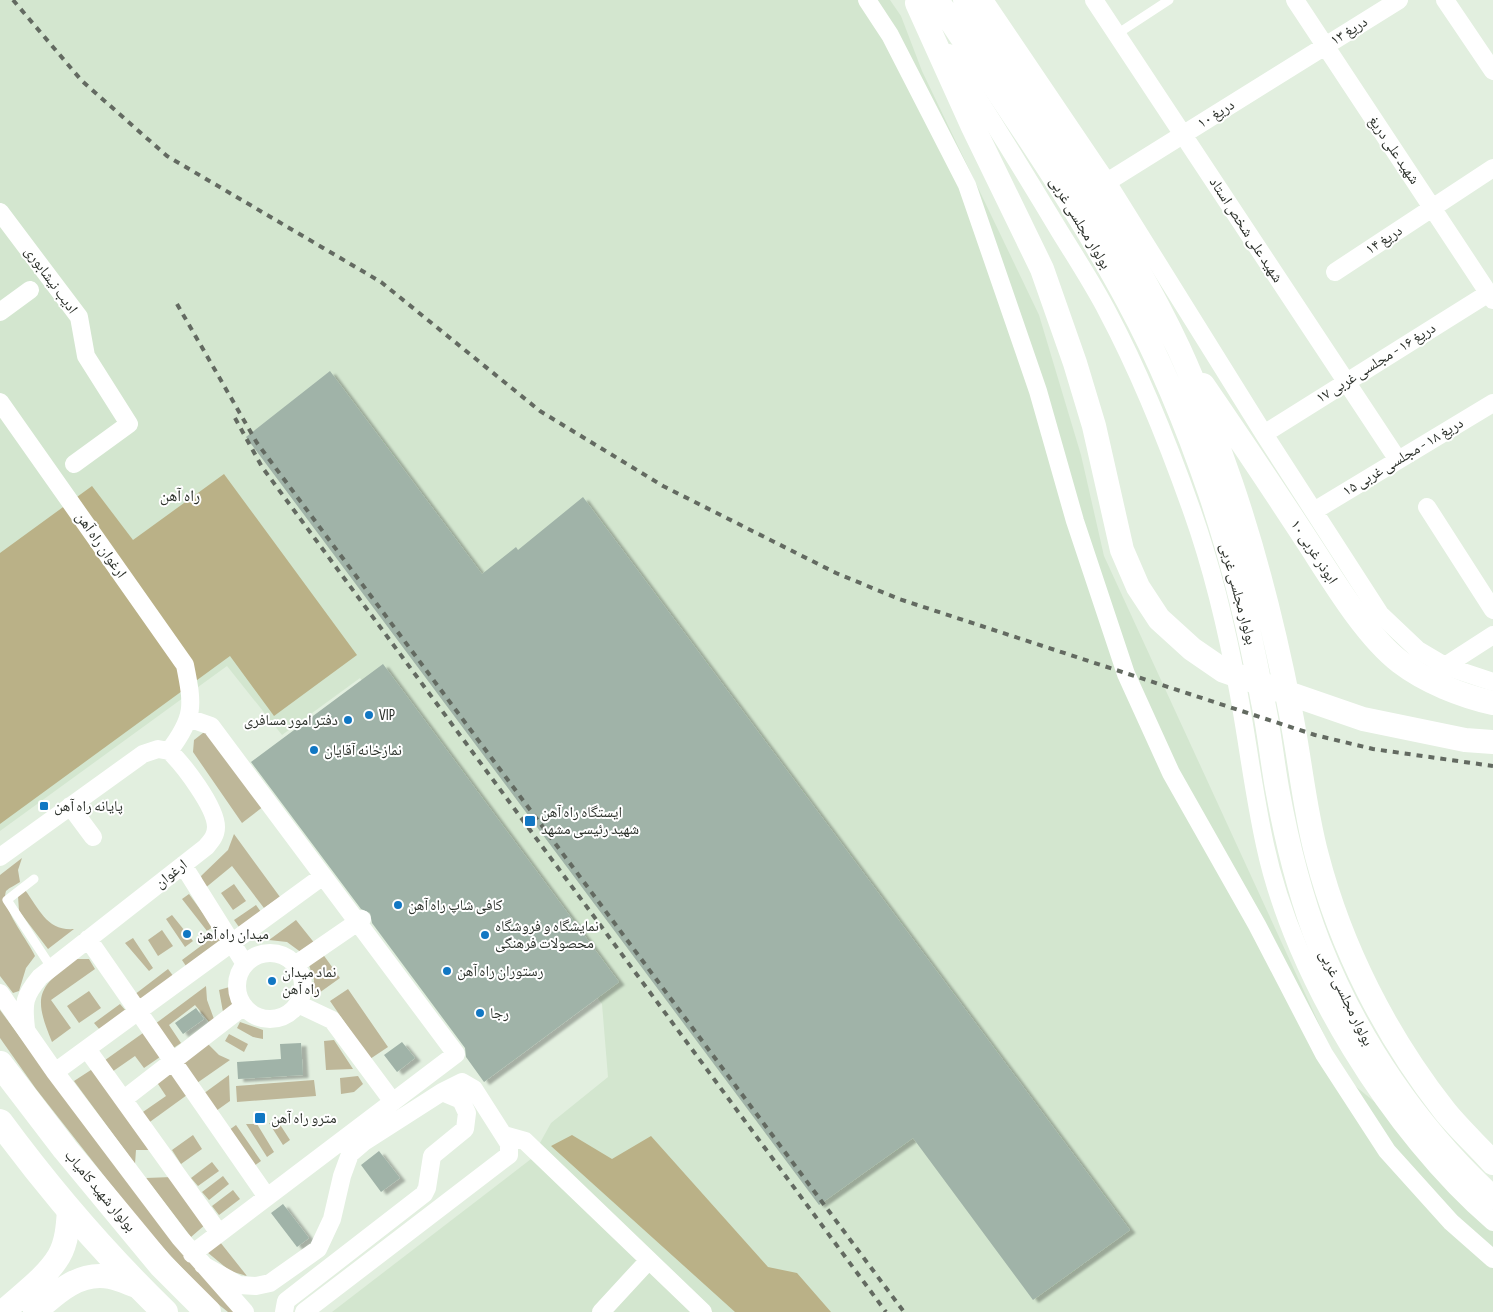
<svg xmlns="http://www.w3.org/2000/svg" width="1493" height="1312" font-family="'Sofia Sans Condensed','Noto Naskh Arabic',sans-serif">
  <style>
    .built { fill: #d3e6cf }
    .green { fill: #beb799 }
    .forest { fill: #bab187 }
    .building { fill: #a0b3a8; filter: url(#shadow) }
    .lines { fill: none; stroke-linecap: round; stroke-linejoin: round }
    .lane { stroke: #fff; stroke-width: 9 }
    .street { stroke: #fff; stroke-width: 18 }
    .secondary { stroke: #fff; stroke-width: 24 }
    .primary { stroke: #fff; stroke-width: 26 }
    .rail { stroke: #636a61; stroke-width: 4; stroke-dasharray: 6 6; stroke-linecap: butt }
    .poi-dot { fill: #1177c3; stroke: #fff; stroke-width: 2 }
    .labels { text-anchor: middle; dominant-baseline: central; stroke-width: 4; stroke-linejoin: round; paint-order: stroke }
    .street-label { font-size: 15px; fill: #2b302a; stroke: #fff }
    .poi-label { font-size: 15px; fill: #2b302a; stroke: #fff; text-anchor: start }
    .neighbourhood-label { font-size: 16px; fill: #2b302a; stroke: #fff }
  </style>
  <defs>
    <filter id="shadow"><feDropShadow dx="5.5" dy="3" stdDeviation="1" flood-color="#0004"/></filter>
  </defs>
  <rect width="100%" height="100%" fill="#e2efdf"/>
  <!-- built -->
  <path class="built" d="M0,0h890l11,16 21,55 117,244 42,140 23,101 239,520 150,123v113h-1161l199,-153 20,-36 57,-46 -6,-73 -242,-326 -78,57 -55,-69 -227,165z"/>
  <!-- green -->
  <path class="green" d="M208,729l56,77 -22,17 -49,-71 1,-12z
    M234,834l46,63 -16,11 -32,-42 -28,23 -3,-13 27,-26z
    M22,858l-4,12 2,12c-4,3 -10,5 -14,9 -6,16 22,49 29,65l-9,12 -7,23 -6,2 -13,-17v-101z
    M234,884l12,17 -13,9 -12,-17z
    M25,890c15,20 22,41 49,39l-26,20 -29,-38 -1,-15z
    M189,894l24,33 -6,4 -25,-32z
    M256,905l5,7 -22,15 -5,-7z
    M172,915l21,26 -8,6 -19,-28z
    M296,920l20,25 -14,8 -15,-11 -18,-2z
    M162,930l11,16 -15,10 -10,-16z
    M217,934l4,6 -35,26 -4,-6z
    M133,938l20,30 -4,3 -24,-28z
    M322,953l18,25 -28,20 2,-18 -6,-18z
    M76,959h13l6,10 -44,31 20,28 -19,14c-19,-46 -15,-54 24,-83z
    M168,969l6,8 -35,25 -5,-7z
    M206,986l1,14 7,19 -5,3 -14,-17 -26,20 12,18 -9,6 -17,-25z
    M233,986l4,17 -14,9 -4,-22z
    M348,989l40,58 -18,12 -40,-58z
    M89,991l12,17 -22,15 -12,-17z
    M120,1004l6,7 -26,19 -6,-7z
    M0,1010l112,151 124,151h-8l-20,-16 -63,-68 -109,-139 -36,-51z
    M240,1022l23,8v9l-10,-2 -16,-9z
    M143,1033l17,24 -16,11 -9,-12 -26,18 -8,-11z
    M229,1034l19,10 -4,8 -19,-11z
    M334,1040l19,29 -27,1 -2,-29z
    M208,1044l11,11 11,5 -33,23 -16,-20z
    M94,1068l59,82h-17l-1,14 -61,-83z
    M170,1071l17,24 -40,29 -7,-10 26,-18 -10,-15z
    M229,1075l1,26 -14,10 -13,-17z
    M358,1076l5,8 -9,8 -13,2 -1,-16z
    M314,1080l2,16 -79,6 -1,-16z
    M269,1123h10l11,17 -7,5z
    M246,1124h11l17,28 -7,5z
    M236,1125l25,36 -7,5 -25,-36z
    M193,1135l9,14 -21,15 -9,-14z
    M212,1162l7,9 -21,15 -7,-8z
    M223,1176l6,8 -20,16 -7,-8z
    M172,1177l34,47 -15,13 -45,-59z
    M233,1190l7,9 -21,16 -7,-9z
    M220,1242l27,34 -17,-5 -23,-19z"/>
  <!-- forest -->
  <path class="forest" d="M224,474l133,181 -83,61 -44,-60 -230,168v-271l92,-67 41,54z
    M572,1135l40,24 39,-23 117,131 29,6 34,39h-96l-184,-166z"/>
  <!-- building -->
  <path class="building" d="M330,371l152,203 34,-27 2,3 65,-53 547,733 -97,70 -120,-162 -94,67 -573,-768z
    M383,664l236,318 -135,100 -18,-25 -1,-9 -93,-125 -2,-10 -9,-4 -110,-147z
    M196,1008l8,11 -21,15 -8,-11z
    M402,1042l13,16 -18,14 -13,-17z
    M301,1043l2,32 -65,4 -1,-17 44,-3 -1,-15z
    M379,1151l21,27 -19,14 -20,-27z
    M283,1204l26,34 -12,9 -26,-34z"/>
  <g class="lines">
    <!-- lane -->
    <path class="lane" d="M1117,34l52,-34
      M34,879l-27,21 44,67"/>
    <!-- street -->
    <path class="street" d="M867,0l23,35 77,150 71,206 37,130 51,153 45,99 86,152 67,129 63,97 64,71 42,37
      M984,0l123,182 157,252 116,180 38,36 27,16 48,16
      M1094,0l304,460
      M1295,0l198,300
      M1445,0l48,71
      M949,53c38,59 75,119 111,179 16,26 33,52 47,79 34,64 61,132 85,200 21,59 36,123 47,184 9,50 15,100 26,150 28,132 126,289 228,377
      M1107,182l292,-182
      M0,212l79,105 7,39 43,68 -55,40
      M1335,272l158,-104
      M0,312l30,-22
      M0,402l185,263c8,40 10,52 -16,86
      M1264,434l225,-141
      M1427,507l66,103
      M1314,511l179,-108
      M1445,666l48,-31
      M188,718l23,8 245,328 -264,200
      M70,806l23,31
      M0,857l143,-103 15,-5 11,2
      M183,865l62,99
      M88,939l179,258
      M237 986a33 33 0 1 1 66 0a33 33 0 1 1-66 0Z
      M295,965l67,-46
      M0,993l55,79 125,166 65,74
      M298,1004l34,16 61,82
      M26,1028c-3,-25 -2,-32 14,-51l166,-130c5,-6 10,-11 10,-20 0,-20 -33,-63 -47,-76
      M87,1049l132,184
      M55,1072l268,-196
      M124,1099l120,-93
      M504,1135l21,6 178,171
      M203,1265l36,20 17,1 14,-3 48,-34 14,-30 10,-43 8,-22 14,-12 78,-50 19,8 6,13 -2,16 -33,27 -5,32 -3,6 -138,107 -2,11
      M304,1312l205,-157v-11l-35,-55 -12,-7 -20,10
      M601,1312l48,-52"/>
    <!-- secondary -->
    <path class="secondary" d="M937,0c65,99 135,197 191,301 33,61 60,127 82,192 23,68 40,138 53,209 6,28 9,58 14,86 9,50 24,110 42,156 38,96 98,185 174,254
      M965,0c74,114 156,226 214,349 20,43 36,89 52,134 25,73 44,150 59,226 10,49 14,99 27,147 24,92 69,180 127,254 15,19 33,35 49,53
      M917,3l56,124 69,142 33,94 19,63 28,124 16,37 21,32 33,30 32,22 139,48 102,21 28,2
      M1203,385c35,51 69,102 103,154 25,38 58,95 94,123 26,20 62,34 93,41
      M3,1312c18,-17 43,-34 56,-56 8,-14 9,-31 10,-46
      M35,1312c21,-19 44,-41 75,-35 10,2 20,7 29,10"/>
    <!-- primary -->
    <path class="primary" d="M0,1064l65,85 96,116 47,47
      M0,1122c50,68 104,131 165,190"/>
    <!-- rail -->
    <path class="rail" d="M13,0l69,81 85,75 214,126 159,129 123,75 173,87 63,26 416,136 58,14 120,17
      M177,304l80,139 647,869
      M235,418l27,49 624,845"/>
  </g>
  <!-- markers -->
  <g class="poi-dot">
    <circle cx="369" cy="715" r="5"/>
    <circle cx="348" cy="720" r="5"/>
    <circle cx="314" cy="750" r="5"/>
    <rect x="39" y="801" width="10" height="10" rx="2.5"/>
    <rect x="524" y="815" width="12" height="12" rx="2.5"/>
    <circle cx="398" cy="905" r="5"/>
    <circle cx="187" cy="934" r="5"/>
    <circle cx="485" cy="935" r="5"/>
    <circle cx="447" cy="971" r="5"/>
    <circle cx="272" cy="981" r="5"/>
    <circle cx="480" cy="1013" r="5"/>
    <rect x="254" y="1112" width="12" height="12" rx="2.5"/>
  </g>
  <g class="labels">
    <!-- street labels -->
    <g class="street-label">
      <text transform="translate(1349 31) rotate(-32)">دریغ ۱۳</text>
      <text transform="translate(1216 114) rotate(-32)">دریغ ۱۰</text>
      <text transform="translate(1394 150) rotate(56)">شهید علی دریغ</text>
      <text transform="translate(1080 223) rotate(59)">بولوار مجلسی غربی</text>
      <text transform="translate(1246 230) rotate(57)">شهید علی شخص استاد</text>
      <text transform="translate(1384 240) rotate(-33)">دریغ ۱۴</text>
      <text transform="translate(51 280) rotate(54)">ادیب نیشابوری</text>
      <text transform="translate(1376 363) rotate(-32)">دریغ ۱۶ - مجلسی غربی ۱۷</text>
      <text transform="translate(1403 457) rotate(-31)">دریغ ۱۸ - مجلسی غربی ۱۵</text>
      <text transform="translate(101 545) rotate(55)">ارغوان راه آهن</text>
      <text transform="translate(1314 552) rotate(57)">ابوذر غربی ۱۰</text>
      <text transform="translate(1238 594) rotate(75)">بولوار مجلسی غربی</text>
      <text transform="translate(171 874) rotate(-38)">ارغوان</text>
      <text transform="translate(1346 998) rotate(64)">بولوار مجلسی غربی</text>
      <text transform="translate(100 1191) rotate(50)">بولوار شهید کامیاب</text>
    </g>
    <!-- poi labels -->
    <g class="poi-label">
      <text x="379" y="715">VIP</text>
      <text x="338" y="720" text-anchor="end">دفتر امور مسافری</text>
      <text x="324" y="750">نمازخانه آقایان</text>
      <text x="54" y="806">پایانه راه آهن</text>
      <text x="541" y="812">ایستگاه راه آهن<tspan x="541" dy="17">شهید رئیسی مشهد</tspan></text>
      <text x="408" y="905">کافی شاپ راه آهن</text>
      <text x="495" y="926">نمایشگاه و فروشگاه<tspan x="495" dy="17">محصولات فرهنگی</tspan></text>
      <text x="197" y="934">میدان راه آهن</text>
      <text x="457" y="971">رستوران راه آهن</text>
      <text x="282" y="972">نماد میدان<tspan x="282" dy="17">راه آهن</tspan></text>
      <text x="490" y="1013">رجا</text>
      <text x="271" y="1118">مترو راه آهن</text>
    </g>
    <!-- neighbourhood labels -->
    <g class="neighbourhood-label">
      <text x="180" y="496">راه آهن</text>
    </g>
  </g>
</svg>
